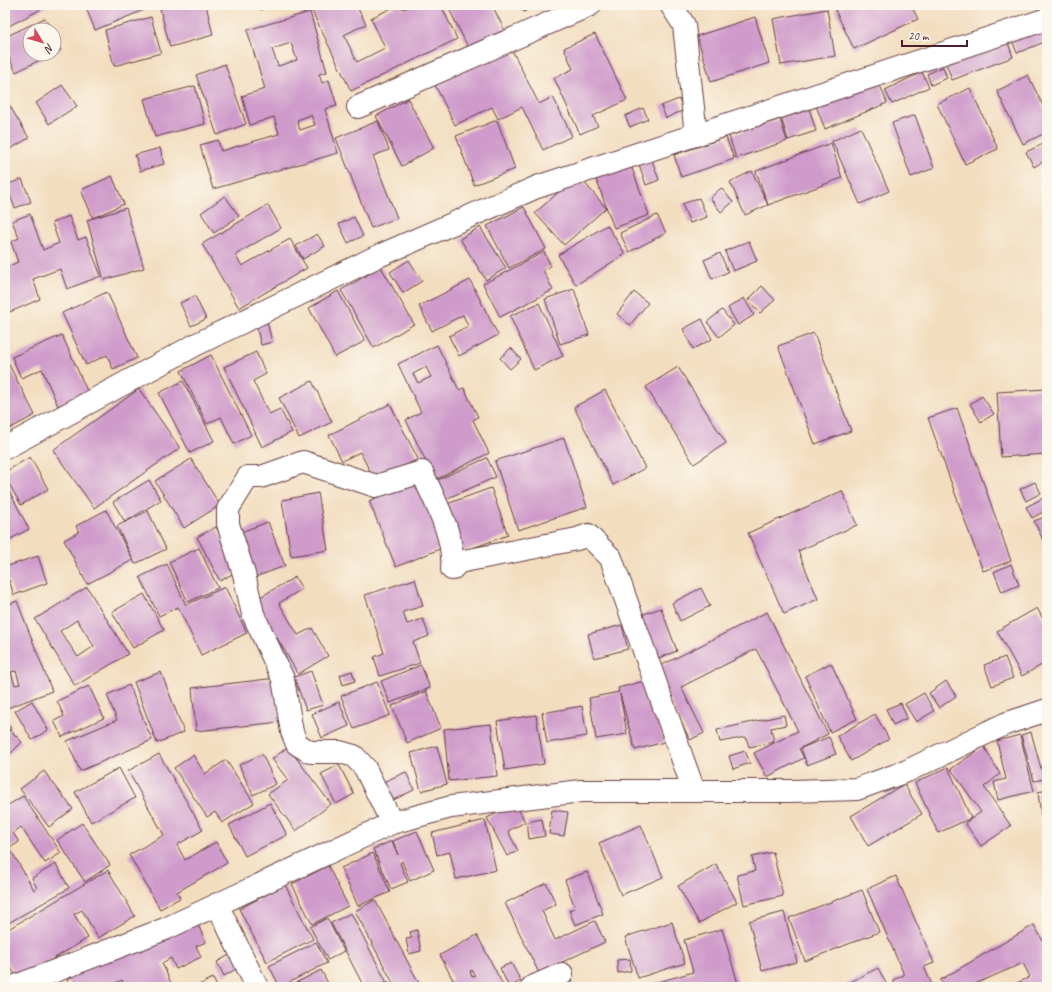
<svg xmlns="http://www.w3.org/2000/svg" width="1052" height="992" font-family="Caveat,sans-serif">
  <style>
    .building { fill: #cf9bcb; fill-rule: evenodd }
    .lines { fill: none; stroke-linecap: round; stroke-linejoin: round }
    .minor-casing { stroke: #633c41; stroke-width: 24 }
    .minor { stroke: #fff; stroke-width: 22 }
  </style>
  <rect width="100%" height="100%" fill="#fbf7ec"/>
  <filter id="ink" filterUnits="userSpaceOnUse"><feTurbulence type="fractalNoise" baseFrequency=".025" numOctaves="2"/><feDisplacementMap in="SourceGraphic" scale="8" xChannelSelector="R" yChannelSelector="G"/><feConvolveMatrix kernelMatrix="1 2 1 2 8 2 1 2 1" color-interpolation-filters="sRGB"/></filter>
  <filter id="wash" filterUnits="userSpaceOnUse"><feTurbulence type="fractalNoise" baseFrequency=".012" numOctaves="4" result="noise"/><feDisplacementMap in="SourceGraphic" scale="16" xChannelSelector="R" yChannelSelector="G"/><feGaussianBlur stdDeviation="0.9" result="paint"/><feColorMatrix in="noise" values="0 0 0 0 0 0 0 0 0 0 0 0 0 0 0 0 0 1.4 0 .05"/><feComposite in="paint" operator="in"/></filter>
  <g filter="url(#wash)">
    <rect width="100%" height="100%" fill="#f3ddbf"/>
    <g id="blocks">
      <!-- building -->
      <path class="building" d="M5,5h44l-44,23z
        M85,5h57l2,5 -49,20z
        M173,5h33l7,30 -43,12 -10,-38z
        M258,5h14l-12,5z
        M309,5h47l10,19 -22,11 13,27 28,-14 -14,-30 27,-13h3l2,4 9,-4h29l16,34 -106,52z
        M447,5h45l13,26 -36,18z
        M519,5h15l-10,7z
        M847,5h64l7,14 -64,30 -19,-39z
        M827,9l8,47 -54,9 -8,-46z
        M310,12l17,60 -8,2 3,9 7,-3 8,26 -12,3 13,44 -125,36 -13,-44 18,-5 3,11 58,-17 -5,-17 -24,8 -8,-29 23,-7 -18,-59zM291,43l6,17 -19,6 -6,-17zM311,115l4,10 -15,5 -3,-10z
        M151,17l10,36 -47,13 -9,-36z
        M755,17l14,46 -58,19 -14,-46z
        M45,18l6,12h-21v24h22l-36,18 -11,-22v-13z
        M1047,26v15l-30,12 -5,-13z
        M595,34l32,66 -34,16 5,10 -18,8 -26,-56 19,-9 -9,-21z
        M54,36l7,14 -7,3z
        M1007,40l6,17 -61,23 -6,-17z
        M510,46l29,58 14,-7 19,39 -29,14 -21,-43 -24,12 -6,-12 -37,18 -25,-50z
        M225,64l21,60 -29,11 -21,-60z
        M943,67l4,11 -16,7 -4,-11z
        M922,72l7,15 -37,17 -7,-14z
        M1028,75l19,39v18l-24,12 -26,-53z
        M878,80l9,23 -62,26 -9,-23z
        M62,85l15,21 -28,18 -13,-21z
        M195,86l10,38 -50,13 -11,-38z
        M970,88l28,61 -33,15 -28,-60z
        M5,98l24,40 -24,14z
        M408,99l26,49 -32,18 -26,-50z
        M679,99l5,11 -18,8 -5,-12z
        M643,108l5,11 -18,8 -5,-11z
        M809,108l7,23 -28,9 -7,-23z
        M915,115l19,53 -23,9 -19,-54z
        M780,119l7,22 -51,17 -7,-22z
        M497,120l18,49 -41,16 -18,-49z
        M378,121l11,29 -16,6 24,62 -26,10 -35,-90z
        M861,128l28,63 -29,13 -28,-63z
        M726,137l8,22 -53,18 -7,-22z
        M831,143l11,35 -74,27 -12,-34z
        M1043,144l4,8v7l-13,8 -8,-15z
        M160,148l4,16 -24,7 -5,-16z
        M652,160l7,20 -13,5 -7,-21z
        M630,163l19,52 -35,13 -19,-52z
        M752,171l16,34 -23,10 -15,-33z
        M578,175l28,33 -42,37 -29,-32z
        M112,176l12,28 -31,14 -12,-28z
        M22,179l9,23 -16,6 -9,-23z
        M721,188l12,14 -12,10 -11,-14z
        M225,196l14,20 -25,17 -13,-20z
        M699,198l8,19 -17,6 -8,-19z
        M268,205l13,23 -46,27 7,11 48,-27 17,29 -68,40 -37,-64z
        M524,207l22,42 -37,19 -22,-42z
        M126,208l18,60 -40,12 -17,-60z
        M30,214l13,36 16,-7 -7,-20 17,-7 9,24 8,-3 15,39 -34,13 -7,-20 -27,10 7,20 -30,13 -5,-13v-31l13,-6 -7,-20 8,-4 -7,-17z
        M657,215l9,18 -37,19 -9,-19z
        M354,217l9,19 -15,7 -9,-19z
        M607,225l18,29 -49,31 -18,-30z
        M480,227l26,41 -20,12 -26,-41z
        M317,234l8,12 -22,13 -7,-13z
        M749,241l8,20 -24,10 -8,-20z
        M544,252l7,14 -8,4 10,20 -53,27 -17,-33z
        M720,253l8,19 -16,7 -8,-19z
        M409,260l13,21 -19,12 -13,-21z
        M381,267l33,57 -40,24 -33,-58z
        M470,280l28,55 -39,21 -10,-20 19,-10 -5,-11 -31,16 -13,-25z
        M762,286l13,14 -15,13 -12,-13z
        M574,289l15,46 -29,9 -15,-45z
        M338,291l27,50 -30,16 -26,-49z
        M107,292l30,66 -24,11 -6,-14 -21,10 -24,-52z
        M634,292l14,11 -18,22 -13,-11z
        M195,296l11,23 -15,7 -11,-23z
        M744,298l10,17 -16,10 -10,-17z
        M539,303l24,53 -29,14 -24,-54z
        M722,310l12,15 -15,12 -12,-15z
        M702,319l10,20 -19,10 -10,-20z
        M267,322l5,20 -11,3 -5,-20z
        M814,333l37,98 -36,13 -37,-98z
        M62,335l26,58 -30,13 -16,-37 -21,9 -9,-21z
        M437,345l22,45 5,-2 14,29 -5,3 16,33 -54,27 -29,-60 15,-8 -23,-48zM426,367l5,10 -13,6 -5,-9z
        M511,348l10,11 -11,10 -10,-11z
        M256,352l10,22 -13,7 16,33 11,-5 12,23 -30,15 -38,-80z
        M211,355l40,80 -17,9 -13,-27 -14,7 -26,-53z
        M5,357l30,58 -30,16z
        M678,367l48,76 -32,21 -48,-77z
        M183,381l31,60 -24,12 -31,-60z
        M312,381l20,41 -33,16 -20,-40z
        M139,389l41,59 -86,60 -41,-58z
        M1047,389v65l-46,3 -4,-65z
        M605,390l40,78 -32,17 -39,-78z
        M982,396l12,18 -13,8 -11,-18z
        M390,404l28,55 -43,22 -15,-29 -18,9 -13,-26z
        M957,408l54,153 -28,10 -55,-153z
        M564,438l23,69 -69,23 -23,-69z
        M30,457l18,32 -27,16 -16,-28v-5z
        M487,458l9,19 -55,24 -8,-19z
        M191,459l29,46 -36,23 -29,-47z
        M419,479l28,67 -51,21 -27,-66z
        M149,480l12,20 -36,22 -12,-20z
        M1035,482l6,11 -15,8 -6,-12z
        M5,483l24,46 -24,13z
        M491,488l17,47 -49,18 -18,-47z
        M842,491l15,34 -59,26 20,48 -34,15 -36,-81z
        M318,493l10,57 -37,6 -9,-56z
        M1043,498l4,7v5l-15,8 -6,-11z
        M106,510l27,50 -46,24 -23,-44 15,-8 -3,-6z
        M148,511l18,38 -31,15 -18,-38z
        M1042,518l5,11v9l-4,2 -9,-19z
        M268,522l17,44 -30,11 -17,-44z
        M216,527l23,43 -19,11 -23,-44z
        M199,548l19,40 -30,14 -19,-40z
        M38,556l9,27 -33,12 -5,-15 -4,1v-14z
        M167,564l19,41 39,-18 22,46 -46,22 -23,-48 -19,9 -19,-39z
        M1011,564l8,21 -17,7 -8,-20z
        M295,577l7,12 -23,14 19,32 14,-7 16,28 -30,18 -43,-74z
        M415,579l8,27 -20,6 4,12 16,-5 6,17 -16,6 7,21 -40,13 -6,-19 10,-4 -19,-58z
        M87,587l41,67 -53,32 -40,-67zM77,620l17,26 -16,11 -18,-26z
        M701,588l9,18 -30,15 -8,-18z
        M144,594l20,36 -31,18 -21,-36z
        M17,601l35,90 -47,18v-69l4,-2 -4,-11v-21zM16,671l4,13 -5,1 -4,-13z
        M661,608l16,43 -27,10 -15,-44z
        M1037,608l10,18v36l-25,14 -25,-45z
        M767,612l61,122 -29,15 5,9 -37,19 -13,-24 44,-22 -42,-82 -75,38 23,46 -14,7 -36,-71z
        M622,625l6,24 -34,9 -6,-24z
        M1005,657l8,21 -21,8 -8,-21z
        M831,663l26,56 -27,13 -25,-56z
        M421,665l9,23 -40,15 -9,-22z
        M311,671l12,34 -17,5 -12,-33z
        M352,671l3,10 -12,4 -3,-10z
        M161,672l23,60 -27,11 -23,-61z
        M276,678l4,44 -84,9 -4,-43z
        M648,680l16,62 -29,8 -15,-56 7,40 -31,5 -7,-41 30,-6 -1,-4z
        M946,681l10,15 -17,12 -10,-15z
        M377,682l13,33 -36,14 -13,-33z
        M129,685l23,55 -72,31 -13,-30 50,-21 -10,-25z
        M89,686l15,32 -42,19 -8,-16 10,-5 -7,-15z
        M426,691l15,37 -34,15 -15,-37z
        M924,693l10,18 -18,11 -11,-18z
        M32,701l16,29 -16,10 -17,-29z
        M339,702l10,24 -27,12 -10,-24z
        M901,703l6,15 -14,7 -7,-16z
        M582,706l5,30 -40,7 -5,-30z
        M875,714l14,25 -38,22 -14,-25z
        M536,715l8,49 -39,6 -8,-49z
        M784,715l2,10 -15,3 3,14 -25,5 -3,-10 -26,5 -3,-12z
        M5,721l6,7 -6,6z
        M491,724l6,52 -48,5 -5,-52z
        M10,730l12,12 -17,17v-24z
        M1031,732l13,47 -10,2 -13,-46z
        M1020,735l14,56 -36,9 -4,-18 12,-3 -9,-38z
        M829,737l7,17 -29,11 -6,-17z
        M437,746l10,38 -26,7 -10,-38z
        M984,746l16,28 -16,13 27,39 -30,20 -16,-23 16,-11 -30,-43z
        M288,747l43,57 -35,27 -28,-37 20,-14 -16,-21z
        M745,751l5,12 -17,6 -4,-13z
        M159,754l44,76 -26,15 8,15 31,-18 11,21 -50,29 3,6 -20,11 -31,-54 35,-20 -36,-64z
        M262,754l14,30 -23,11 -14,-30z
        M193,755l12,19 21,-14 28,43 -32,20 -7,-11 -8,5 -33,-49z
        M339,765l15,29 -18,10 -15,-30z
        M948,767l23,51 -33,15 -23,-50z
        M119,768l16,30 -44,24 -16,-30z
        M44,771l29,38 -24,18 -29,-38z
        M406,772l8,18 -23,11 -8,-19z
        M904,784l18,30 -54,32 -17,-30z
        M1047,790v24l-6,1 -3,-23z
        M23,796l38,57 -16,10 -24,-36 -8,6 6,9 -14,9v-44z
        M270,803l17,32 -42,21 -16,-31z
        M516,804l9,18 -17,9 10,20 -11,5 -20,-38z
        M552,810l16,2 -4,24 -15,-2z
        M542,819l3,17 -16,3 -2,-17z
        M485,820l11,50 -40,9 -6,-27 -13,3 -5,-22z
        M82,823l28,42 -25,17 -28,-42z
        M641,825l22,52 -42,18 -22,-52z
        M417,831l17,39 -24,11 -8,-20 -2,2 8,19 -17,7 -18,-40 19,-8 6,14 -5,-14z
        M12,852l22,38 3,-2 -5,-10 24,-14 13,24 -64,37v-68z
        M773,852l10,44 -39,9 -7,-30 18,-4 -3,-14z
        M373,853l17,39 -32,14 -17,-38z
        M716,864l21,38 -38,21 -21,-37z
        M328,866l20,40 -36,18 -20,-40z
        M108,870l27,46 -37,22 -16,-28 -8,4 14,24 -70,42 -13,-23v-26z
        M587,872l16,42 -28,11 -6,-15 6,-2 -10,-28z
        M896,876l38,87 -10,4 9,20h-37l-3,-7 11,-5 -37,-86z
        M546,883l10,21 -14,7 13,29 40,-19 10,21 -66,31 -34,-70z
        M285,885l28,54 -46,23 -28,-53z
        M862,890l17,42 -74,29 -16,-43z
        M375,900l46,87h-26l-40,-76z
        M784,912l13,50 -35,9 -13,-50z
        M351,913l35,68 -11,6h-11l-33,-64z
        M327,918l17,33 -16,9 -18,-33z
        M195,919l11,23 -10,4 5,11 -25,12 -5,-11 -9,5 9,20 -8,4h-38l-3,-7 -7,3 1,4h-45l-4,-8z
        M672,922l13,41 -47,15 -13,-41z
        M1034,925l13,23v39h-39l22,-10 -7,-14 -48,21 1,3h-31l-5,-7z
        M722,929l17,58h-91v-2l45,-13 -9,-32z
        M417,930l4,21 -12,3 -3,-15 6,-1 -2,-6z
        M477,935l26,50 -3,2h-59l12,-7 -13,-25zM472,970l3,6 -3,1 -2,-6z
        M316,942l11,21 -47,24 -11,-21z
        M233,953l8,13 -17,10 -7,-14z
        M630,959l1,12 -13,2 -1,-13z
        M511,963l10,18 -12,6 -9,-19z
        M878,968l10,19h-40l-2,-3z
        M321,970l9,17h-42z
        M213,978l4,9h-22z
        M53,980l4,7h-16z
        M388,982l3,5h-12z
        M775,982l8,5h-10z"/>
    </g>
  </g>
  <g filter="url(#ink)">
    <use href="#blocks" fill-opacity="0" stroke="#633c41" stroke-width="1"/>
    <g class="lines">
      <!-- minor casing -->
      <g class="minor-casing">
        <path id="minor" d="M671,5l13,20 12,110
          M358,107l232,-102
          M5,448l192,-104 177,-86 163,-71 510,-168
          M452,569l7,-7 118,-23 11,-4 23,23 83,233
          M392,823l-27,-55 -11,-12 -14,-4h-30l-13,-8 -5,-12 -9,-53 -30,-65 -9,-40 -16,-50v-15l20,-32h13l42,-15 73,24 46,-14c13,30 33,64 30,97
          M217,904l40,83
          M13,987l152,-58 227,-106 59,-16 130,-16h210l66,-2 50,-18 98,-47 42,-14
          M532,987l30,-13"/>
      </g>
      <!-- minor -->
      <use href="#minor" class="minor"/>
    </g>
  </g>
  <!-- margin -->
  <rect width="1052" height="992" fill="none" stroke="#fbf7ec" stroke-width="20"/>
  <!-- north arrow -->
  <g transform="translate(42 42) rotate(128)"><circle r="19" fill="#fbf7ec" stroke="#b4a19f"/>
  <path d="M0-3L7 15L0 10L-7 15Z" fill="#d1495b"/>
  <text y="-6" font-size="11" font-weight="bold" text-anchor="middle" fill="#4a1f2b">N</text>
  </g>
  <!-- scale -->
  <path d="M902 40v6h65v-6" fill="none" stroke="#4a1f2b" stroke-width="2"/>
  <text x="908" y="40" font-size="12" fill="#4a1f2b" stroke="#fbf7ec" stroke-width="3" paint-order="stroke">20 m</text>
</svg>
